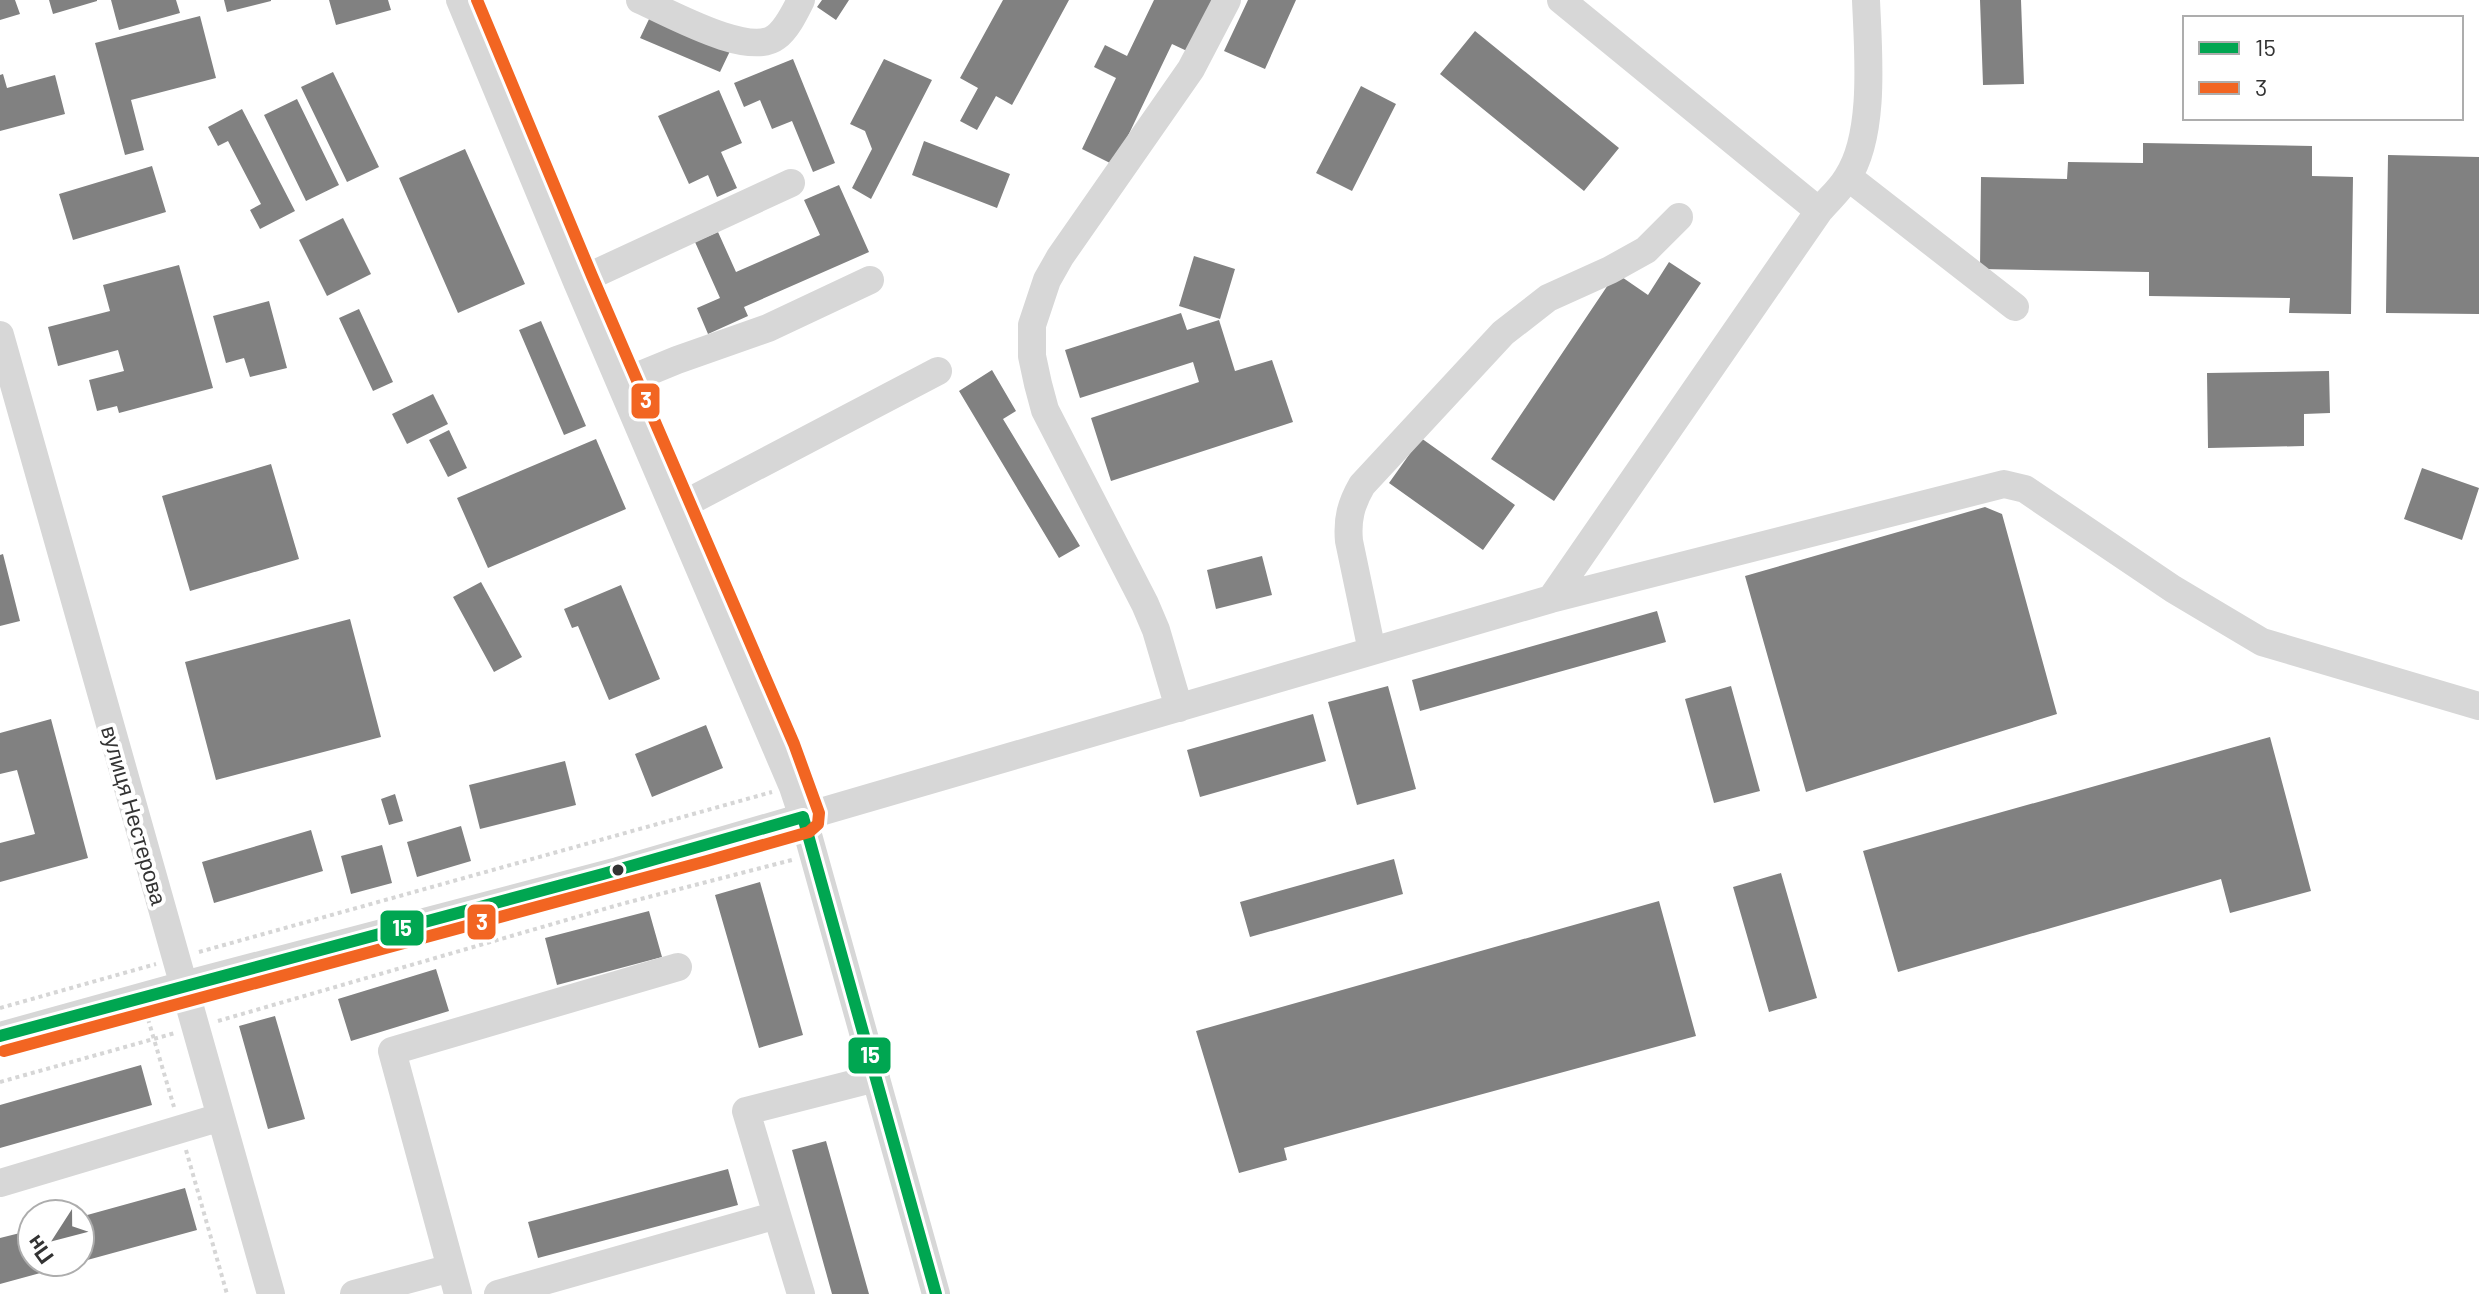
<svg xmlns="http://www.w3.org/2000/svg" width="2479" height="1294" font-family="Barlow,sans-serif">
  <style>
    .building { fill: #818181 }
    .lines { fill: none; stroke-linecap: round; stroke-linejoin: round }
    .path { stroke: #d6d6d6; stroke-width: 4; stroke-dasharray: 4 4; stroke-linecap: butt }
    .minor { stroke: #d7d7d7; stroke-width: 28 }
    .bus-1-casing { stroke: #fff; stroke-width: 18 }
    .bus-2-casing { stroke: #fff; stroke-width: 18 }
    .bus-1 { stroke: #00a651; stroke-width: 12 }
    .bus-2 { stroke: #f26522; stroke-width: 12 }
    .bus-dot { fill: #333; stroke: #fff; stroke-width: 3 }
    .labels { text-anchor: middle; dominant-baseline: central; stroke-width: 8; stroke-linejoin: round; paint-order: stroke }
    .street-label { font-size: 22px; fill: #333; stroke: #fff }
    .line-badge { stroke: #fff; stroke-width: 3 }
    .badge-label { font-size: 22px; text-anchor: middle; font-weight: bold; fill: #fff }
  </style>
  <rect width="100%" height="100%" fill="#fff"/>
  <!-- building -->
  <path class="building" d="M0,0h15l5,14 -20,6z
    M49,0h48v1l-44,13z
    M111,0h65l4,13 -61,17z
    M224,0h47v1l-44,11z
    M329,0h59l3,10 -55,15z
    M822,0h27l-13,20 -19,-13z
    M1003,0h66l-57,105 -16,-9 -19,34 -17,-9 18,-33 -18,-10z
    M1154,0h58l-25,51 -15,-7 -58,121 -32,-16 34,-71 -22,-11 11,-22 22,11z
    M1248,0h48l-31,69 -41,-18z
    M1980,0h41l3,84 -41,1z
    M200,16l16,62 -85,22 13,50 -19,5 -30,-112z
    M650,17l80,34 -10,21 -80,-34z
    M1475,31l144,117 -35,43 -144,-117z
    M793,59l42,104 -22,9 -21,-51 -20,8 -12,-29 -16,7 -10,-24z
    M884,59l48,21 -61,119 -19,-11 20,-39 -7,-18 -15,-7z
    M333,72l46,95 -32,15 -46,-95z
    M3,74l4,14 48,-13 10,39 -65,17v-56z
    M1361,86l35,18 -44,87 -36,-18z
    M719,90l23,53 -21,9 16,36 -20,9 -9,-22 -19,9 -31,-68z
    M297,99l42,86 -33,16 -42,-86z
    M242,109l53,102 -35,18 -10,-19 11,-6 -33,-63 -10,5 -10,-19z
    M924,141l86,33 -13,34 -85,-33z
    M2143,143l169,3v30l41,1 -2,137 -62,-1 1,-15 -141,-2v-24l-169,-3 1,-92 86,2 1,-17 75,1z
    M465,149l60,135 -67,29 -59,-135z
    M2388,155l91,2v157l-93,-1z
    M152,166l14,46 -93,28 -14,-46z
    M839,185l30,67 -125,55 4,9 -40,18 -11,-26 23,-10 -25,-56 23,-10 18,40 84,-37 -16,-35z
    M343,218l28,56 -44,22 -28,-56z
    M1194,256l41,13 -15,50 -41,-13z
    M1669,262l32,21 -147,218 -63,-42 125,-186 32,22z
    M179,265l34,123 -94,25 -2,-7 -20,5 -8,-31 35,-9 -6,-21 -60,16 -10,-39 62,-16 -7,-26z
    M269,301l18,67 -37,9 -6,-19 -18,5 -13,-47z
    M359,309l34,73 -20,9 -34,-73z
    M1181,313l6,17 32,-10 16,51 37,-11 21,62 -182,59 -20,-63 108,-36 -6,-20 -113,36 -15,-48z
    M541,321l45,105 -22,9 -45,-105z
    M992,370l24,41 -13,8 77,127 -21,12 -100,-167z
    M2329,371l1,42 -26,1v32l-96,2 -1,-75z
    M433,394l15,30 -41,20 -15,-30z
    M449,430l18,38 -19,9 -19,-37z
    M1421,438l94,67 -32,45 -94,-67z
    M596,439l30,70 -138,59 -31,-70z
    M271,464l28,95 -109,32 -28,-95z
    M2422,468l57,20 -17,52 -58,-21z
    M1985,507l17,7 55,200 -251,78 -61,-216z
    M3,554l17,67 -20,5v-71z
    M1262,556l10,39 -56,14 -9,-39z
    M481,582l41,75 -28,15 -41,-75z
    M621,585l39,94 -51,21 -31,-74 -6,2 -8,-19z
    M1657,611l9,31 -246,69 -8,-31z
    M350,619l31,118 -165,43 -31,-118z
    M1388,686l28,103 -59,16 -29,-103z
    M1731,686l29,105 -46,12 -29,-104z
    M1313,714l13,47 -126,36 -13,-47z
    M51,719l37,139 -88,24v-39l35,-9 -18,-64 -17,4v-41z
    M706,725l17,43 -71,29 -17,-43z
    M2270,737l41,154 -81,22 -9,-34 -323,93 -35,-121z
    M565,761l11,44 -96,24 -11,-44z
    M395,794l8,27 -14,4 -8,-26z
    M461,826l10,35 -54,16 -10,-35z
    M311,830l12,41 -109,32 -12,-41z
    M382,845l10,38 -41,11 -10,-38z
    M1394,859l9,35 -153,43 -10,-35z
    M1781,873l36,125 -48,14 -36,-125z
    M760,882l43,153 -44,13 -44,-153z
    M1659,901l37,135 -412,112 3,12 -48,13 -43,-142z
    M649,911l13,46 -105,28 -12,-47z
    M436,969l13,42 -98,30 -13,-42z
    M275,1016l30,103 -37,10 -29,-103z
    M141,1065l11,40 -152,43v-43z
    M826,1141l43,153h-37l-40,-144z
    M728,1169l10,36 -200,53 -10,-36z
    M185,1188l12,42 -117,32v-45z
    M32,1230v32l45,1 -77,21v-46z"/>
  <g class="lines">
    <!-- path -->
    <path class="path" d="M199,952l573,-160
      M0,1008l156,-44
      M148,1019l26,88
      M218,1021l407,-118 167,-43
      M0,1082l175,-49
      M186,1150l41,144"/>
    <!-- minor -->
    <path class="minor" d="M460,0l117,282 216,505 10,30 133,477
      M640,0c30,13 109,58 136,37 11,-8 19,-25 25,-37
      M1561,0l258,211
      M1848,177l167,130
      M577,282l214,-99
      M0,335l271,959
      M621,383l56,-23 91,-32 102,-48
      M675,509l263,-138
      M1551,599l268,-388c9,-11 21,-21 28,-33 29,-43 21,-128 19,-178
      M1372,651l-23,-110c-2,-22 2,-37 13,-56l141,-152 45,-35 62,-28 36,-20 33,-33
      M1179,708l-23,-78 -11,-26 -100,-194 -7,-26 -6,-28v-31l15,-45 13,-23 131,-188 36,-69
      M0,1036l184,-51 434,-114 933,-272 453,-115 21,5 148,100 89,53 217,64
      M0,1183l221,-66
      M777,1215l-31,-104 130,-33
      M451,1268l7,26
      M354,1294l97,-26 -59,-217 286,-84
      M498,1294l279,-79 24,79"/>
    <!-- bus-1 casing -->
    <g class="bus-1-casing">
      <path id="bus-1" d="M803,817l133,477
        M0,1036l603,-162 200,-57"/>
    </g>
    <!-- bus-2 casing -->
    <g class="bus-2-casing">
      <path id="bus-2" d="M4,1051l703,-190 102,-29 9,-8 1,-11 -25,-69 -202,-468 -115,-276"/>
    </g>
    <!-- bus-1 -->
    <use href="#bus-1" class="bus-1"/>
    <!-- bus-2 -->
    <use href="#bus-2" class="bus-2"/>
  </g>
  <!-- markers -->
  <circle class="bus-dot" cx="618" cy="870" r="7"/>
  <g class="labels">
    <!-- street labels -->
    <g class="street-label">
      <text transform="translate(135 815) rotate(74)">вулиця Нестерова</text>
    </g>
  </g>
  <g class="line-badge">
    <rect x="630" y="382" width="31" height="38" rx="8" fill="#f26522"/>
    <rect x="466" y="903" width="31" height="38" rx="8" fill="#f26522"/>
    <rect x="379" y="909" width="46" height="38" rx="8" fill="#00a651"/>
    <rect x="847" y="1036" width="45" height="39" rx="8" fill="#00a651"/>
  </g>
  <g class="badge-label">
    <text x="646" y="408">3</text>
    <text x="482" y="930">3</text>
    <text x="402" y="936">15</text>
    <text x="870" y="1063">15</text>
  </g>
  <!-- legend -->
  <rect x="2183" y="16" width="280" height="104" fill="#ffffff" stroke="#adadad" stroke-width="2"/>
  <rect x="2199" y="42" width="40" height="12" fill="#00a651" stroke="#adadad" stroke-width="2"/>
  <text x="2255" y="56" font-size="24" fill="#333333">15</text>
  <rect x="2199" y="82" width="40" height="12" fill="#f26522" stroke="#adadad" stroke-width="2"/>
  <text x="2255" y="96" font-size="24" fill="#333333">3</text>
  <!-- north arrow -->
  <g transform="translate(56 1238) rotate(234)"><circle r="38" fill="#ffffff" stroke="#adadad" stroke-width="2"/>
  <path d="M0-6L14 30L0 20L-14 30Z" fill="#7a7a7a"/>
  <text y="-12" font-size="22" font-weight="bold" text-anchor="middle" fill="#333333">Пн</text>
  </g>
</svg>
